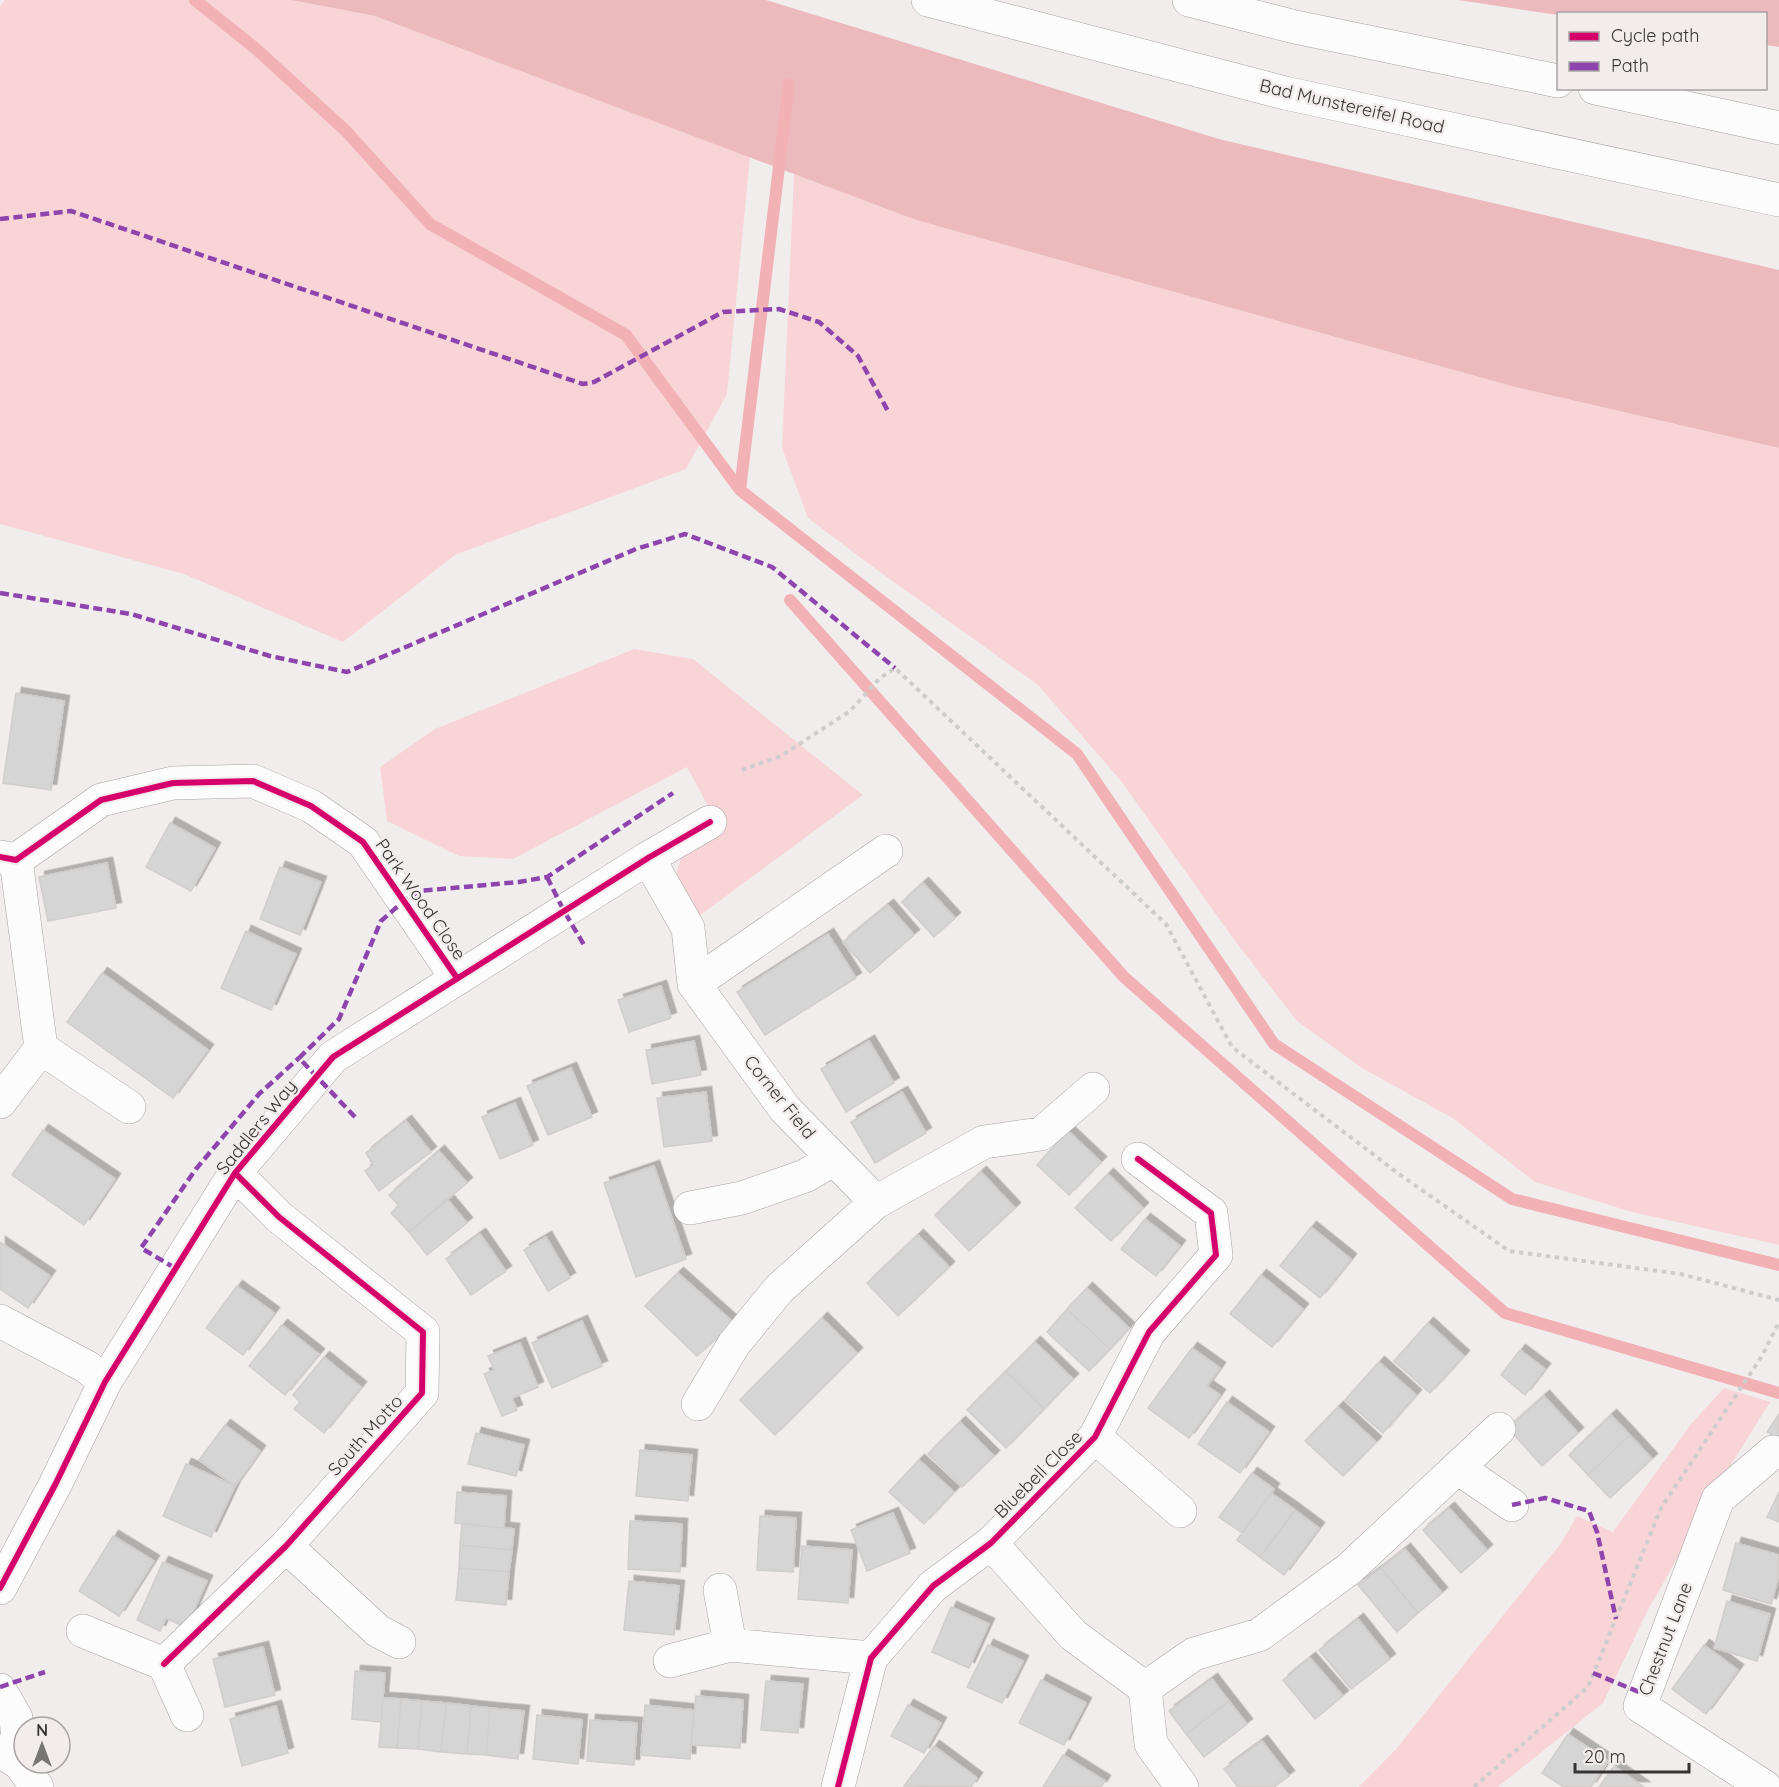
<svg xmlns="http://www.w3.org/2000/svg" width="1779" height="1787" font-family="Quicksand,sans-serif">
  <style>
    .green { fill: #f8d4d6 }
    .forest { fill: #ecbabd }
    .lines { fill: none; stroke-linecap: round; stroke-linejoin: round }
    .stream { stroke: #f1b1b5; stroke-width: 12 }
    .building { fill: #d6d5d5; stroke: #cfcecd; stroke-width: 1.5; filter: url(#shadow) }
    .minor-casing { stroke: #a6a3a3; stroke-width: 34 }
    .major-casing { stroke: #a6a3a3; stroke-width: 34 }
    .path { stroke: #cdcdcd; stroke-width: 4; stroke-dasharray: 4.5 4.5; stroke-linecap: butt }
    .minor { stroke: #fdfcfc; stroke-width: 33 }
    .major { stroke: #fdfcfc; stroke-width: 33 }
    .quiet { stroke: #8e44ad; stroke-width: 4.5; stroke-dasharray: 9 4.5; stroke-linecap: butt }
    .cycleway-casing { stroke: #f3ecec; stroke-width: 10 }
    .cycleway { stroke: #d6006c; stroke-width: 6 }
    .labels { text-anchor: middle; dominant-baseline: central; stroke-width: 5; stroke-linejoin: round; paint-order: stroke }
    .street-label { font-size: 18px; fill: #373434; stroke: #f3ecec }
  </style>
  <defs>
    <filter id="shadow"><feDropShadow dx="5.5" dy="-5.5" stdDeviation="0" flood-color="#0004"/></filter>
  </defs>
  <rect width="100%" height="100%" fill="#f2eded"/>
  <!-- green -->
  <path class="green" d="M5,0h286l84,16 375,141 -23,237 -41,75 -231,86 -112,87 -159,-68 -184,-50v-518z
    M794,174l122,46 599,167 264,61v797l-147,-33 -97,-30 -81,-63 -92,-51 -65,-47 -62,-80 -114,-160 -83,-96 -165,-118 -65,-49 -26,-70z
    M634,649l59,10 170,136 -164,121 -24,-39 7,-21 35,-33 -30,-56 -174,92 -54,-3 -72,-35 -7,-54 55,-38z
    M1724,1388l46,14 -46,74 -75,132 -46,95 -105,84h-139l38,-39 164,-205 16,-27 36,16 78,-108z"/>
  <!-- forest -->
  <path class="forest" d="M291,0h475l453,139 560,131v178l-264,-61 -599,-167 -541,-204z
    M1458,0h321v47l-13,-2v-31h-208v1z"/>
  <g class="lines">
    <!-- stream -->
    <path class="stream" d="M195,0l60,48 91,83 84,93 196,111 114,155 337,264 197,290 238,155 267,66
      M740,490l49,-406
      M790,600l334,377 381,336 274,80"/>
  </g>
  <!-- building -->
  <path class="building" d="M16,693l48,8 -13,89 -48,-7z
    M170,823l45,25 -24,43 -45,-24z
    M107,863l9,45 -68,13 -9,-44z
    M280,867l41,15 -21,53 -40,-16z
    M923,883l32,35 -21,19 -32,-35z
    M888,905l26,30 -44,38 -27,-31z
    M246,931l50,23 -25,56 -50,-22z
    M828,934l28,44 -91,57 -28,-43z
    M102,973l106,77 -35,48 -106,-76z
    M661,986l10,32 -42,14 -11,-32z
    M694,1041l7,34 -49,9 -6,-34z
    M869,1041l25,42 -48,29 -25,-43z
    M571,1068l21,49 -44,18 -21,-49z
    M706,1092l6,49 -48,6 -7,-49z
    M902,1092l24,41 -51,30 -24,-41z
    M515,1103l18,42 -33,14 -18,-42z
    M406,1121l25,31 -52,39 -14,-20 8,-6 -7,-12z
    M43,1130l72,49 -31,46 -72,-50z
    M1068,1131l33,31 -32,33 -32,-30z
    M439,1151l28,32 -58,49 -18,-19 8,-7 -10,-11z
    M654,1166l32,93 -50,18 -32,-94z
    M981,1172l34,36 -46,43 -34,-36z
    M1108,1174l35,34 -32,33 -36,-33z
    M447,1199l20,24 -40,32 -18,-23z
    M1145,1219l35,27 -24,30 -35,-27z
    M1311,1227l40,32 -31,39 -40,-32z
    M480,1234l26,37 -35,24 -25,-36z
    M918,1235l31,32 -51,49 -31,-33z
    M546,1237l24,41 -22,13 -24,-41z
    M0,1242l50,34 -22,32 -28,-19z
    M678,1273l56,50 -37,33 -52,-50z
    M1261,1275l42,34 -31,38 -42,-33z
    M237,1286l37,27 -31,42 -37,-27z
    M1087,1288l42,40 -19,21 -43,-40z
    M1067,1309l43,40 -21,22 -42,-39z
    M822,1318l35,35 -82,82 -35,-35z
    M582,1321l20,45 -50,22 -20,-45z
    M1428,1323l36,33 -34,37 -36,-32z
    M282,1325l37,29 -34,41 -36,-29z
    M1035,1342l38,37 -29,30 -38,-38z
    M520,1343l18,44 -26,11 5,12 -15,6 -18,-42 10,-4 -6,-14z
    M1192,1348l28,20 -13,18 13,9 -31,43 -41,-30z
    M1520,1350l25,19 -20,26 -24,-20z
    M324,1357l37,30 -37,46 -30,-24 6,-7 -7,-7z
    M1379,1362l37,33 -33,38 -38,-33z
    M1006,1371l38,38 -38,39 -39,-38z
    M1544,1396l34,37 -36,33 -34,-38z
    M1227,1402l42,30 -29,41 -42,-29z
    M1338,1407l38,35 -33,34 -38,-35z
    M1779,1414v25l-12,-7z
    M1611,1415l19,20 -42,40 -19,-20z
    M960,1422l34,34 -32,31 -34,-33z
    M225,1425l35,26 -25,35 -36,-26z
    M476,1433l48,12 -8,31 -48,-12z
    M1630,1435l22,24 -42,39 -22,-23z
    M640,1450l52,5 -4,46 -52,-5z
    M919,1460l35,32 -30,32 -35,-32z
    M186,1464l49,22 -24,51 -48,-21z
    M1252,1473l22,16 -32,44 -23,-16z
    M457,1492l49,4 -2,32 -49,-5z
    M1779,1492v30l-12,-5z
    M1271,1493l24,17 -35,47 -23,-17z
    M1449,1508l38,42 -26,23 -38,-43z
    M1295,1510l24,18 -35,47 -24,-18z
    M893,1513l17,40 -43,18 -16,-41z
    M760,1516l36,2 -3,54 -36,-2z
    M630,1521l52,3 -2,48 -52,-3z
    M462,1524l52,5 -2,21 -52,-5z
    M113,1536l41,25 -35,55 -40,-25z
    M1736,1543l43,12v21l-8,28 -48,-14z
    M460,1545l52,5 -3,22 -50,-4z
    M802,1546l50,4 -4,53 -50,-4z
    M1405,1549l37,44 -24,20 -37,-45z
    M163,1562l44,19 -21,47 -20,-10 -6,13 -23,-11z
    M459,1568l50,4 -3,33 -50,-5z
    M1381,1568l37,45 -21,19 -39,-47z
    M629,1581l50,5 -5,49 -50,-5z
    M1727,1601l43,13 -13,47 -43,-13z
    M951,1607l38,17 -20,44 -37,-16z
    M1358,1619l32,40 -39,30 -32,-39z
    M988,1645l35,16 -21,42 -35,-16z
    M1704,1645l34,25 -32,44 -34,-25z
    M263,1647l12,48 -50,12 -12,-48z
    M1310,1658l33,38 -28,23 -32,-39z
    M355,1671l30,2 -4,49 -29,-3z
    M1212,1679l17,22 -43,33 -17,-23z
    M1041,1680l45,23 -22,42 -45,-22z
    M766,1681l37,3 -5,49 -37,-3z
    M696,1696l47,4 -3,48 -49,-3z
    M383,1698l18,1 -4,49 -18,-1z
    M401,1699l21,2 -4,48 -21,-1z
    M422,1701l24,2 -5,49 -23,-3z
    M1229,1701l18,23 -43,33 -18,-23z
    M446,1703l25,3 -4,48 -26,-2z
    M645,1705l49,5 -4,49 -49,-4z
    M908,1705l33,18 -17,30 -33,-17z
    M276,1706l12,47 -46,13 -12,-47z
    M471,1706l19,2 -4,47 -19,-1z
    M490,1708l34,3 -6,48 -32,-4z
    M537,1715l45,5 -4,44 -45,-5z
    M590,1720l47,3 -3,42 -47,-4z
    M1568,1734l40,27 -17,26h-27l-22,-14z
    M1262,1741l27,35 -15,11h-36l-14,-18z
    M934,1746l43,32 -6,9 -67,-1z
    M1063,1755l42,26 -4,6h-58z
    M1614,1766l30,21h-45z"/>
  <g class="lines">
    <!-- minor casing -->
    <g class="minor-casing">
      <path id="minor" d="M0,857l16,3 85,-60 72,-17 80,-2 58,25 52,36 94,136
        M648,858l40,70 6,56 91,125 91,93
        M694,984l192,-133
        M41,1048l88,59
        M0,1102l41,-54 -25,-188
        M690,1208l52,-10 63,-22 29,-17
        M0,1321l87,46 18,15
        M698,1404l36,-60 45,-55 97,-87 108,-60 57,-8 52,-45
        M1095,1437l85,74
        M1458,1468l54,37
        M991,1543l82,92 72,53 6,56 31,43
        M286,1546l92,85 21,11
        M0,1588l55,-103 50,-103 130,-209 98,-116 315,-199 62,-36
        M720,1590l10,55
        M83,1631l81,33 23,51
        M670,1661l60,-16 141,13
        M164,1664l122,-118 136,-153 1,-61 -144,-115 -44,-44
        M1145,1688l49,-34 65,-19 90,-66 150,-140
        M0,1690l16,28 4,46
        M1,1751l19,13 17,23
        M838,1787l33,-129 62,-72 58,-43 104,-106 54,-105 67,-77 -5,-42 -73,-54
        M1765,1787l-125,-81 78,-207 55,-47"/>
    </g>
    <!-- major casing -->
    <g class="major-casing">
      <path id="major" d="M928,0l357,93 494,107
        M1189,0l106,27 263,54
        M1595,88l184,40"/>
    </g>
    <!-- path -->
    <path class="path" d="M742,770l39,-14 69,-45 30,-33 15,-10 271,256 66,123 167,127 110,77 172,23 98,26
      M1474,1787l114,-100 73,-179 101,-152 17,-34"/>
    <!-- minor -->
    <use href="#minor" class="minor"/>
    <!-- major -->
    <use href="#major" class="major"/>
    <!-- quiet -->
    <path class="quiet" d="M0,219l71,-8 512,173 11,-2 129,-70 56,-3 40,13 39,34 31,57
      M0,593l131,21 139,42 77,16 289,-123 49,-15 87,33 123,101
      M547,877l17,34 20,34
      M355,1117l-56,-59 40,-39 42,-98 24,-21 14,-9 100,-9 28,-5 126,-84
      M175,1268l-34,-20 55,-79 63,-75 40,-36
      M1512,1505l33,-7 44,13 8,21 19,87
      M1593,1673l51,21
      M0,1687l45,-15"/>
    <!-- cycleway casing -->
    <g class="cycleway-casing">
      <path id="cycleway" d="M0,857l16,3 85,-60 72,-17 80,-2 58,25 52,36 94,136
        M0,1588l55,-103 50,-103 130,-209 98,-116 315,-199 62,-36
        M164,1664l122,-118 136,-153 1,-61 -144,-115 -44,-44
        M838,1787l33,-129 62,-72 58,-43 104,-106 54,-105 67,-77 -5,-42 -73,-54"/>
    </g>
    <!-- cycleway -->
    <use href="#cycleway" class="cycleway"/>
  </g>
  <g class="labels">
    <!-- street labels -->
    <g class="street-label">
      <text transform="translate(1352 106) rotate(13)">Bad Munstereifel Road</text>
      <text transform="translate(421 899) rotate(55)">Park Wood Close</text>
      <text transform="translate(780 1097) rotate(51)">Corner Field</text>
      <text transform="translate(256 1127) rotate(-51)">Saddlers Way</text>
      <text transform="translate(365 1435) rotate(-48)">South Motto</text>
      <text transform="translate(1038 1474) rotate(-45)">Bluebell Close</text>
      <text transform="translate(1665 1639) rotate(-69)">Chestnut Lane</text>
    </g>
  </g>
  <!-- legend -->
  <rect x="1557" y="12" width="210" height="78" fill="#f3ecec" stroke="#a8a2a2" stroke-width="1.5"/>
  <rect x="1569" y="32" width="30" height="9" fill="#d6006c" stroke="#a8a2a2" stroke-width="1.5"/>
  <text x="1611" y="42" font-size="18" fill="#373434">Cycle path</text>
  <rect x="1569" y="62" width="30" height="9" fill="#8e44ad" stroke="#a8a2a2" stroke-width="1.5"/>
  <text x="1611" y="72" font-size="18" fill="#373434">Path</text>
  <!-- north arrow -->
  <g transform="translate(42 1745)"><circle r="28" fill="#f3ecec" stroke="#a8a2a2" stroke-width="1.5"/>
  <path d="M0-4.5L10 22L0 15L-10 22Z" fill="#787575"/>
  <text y="-9" font-size="16" font-weight="bold" text-anchor="middle" fill="#373434">N</text>
  </g>
  <!-- scale -->
  <path d="M1575 1763v9h114v-9" fill="none" stroke="#373434" stroke-width="3"/>
  <text x="1584" y="1763" font-size="18" fill="#373434" stroke="#f3ecec" stroke-width="4.5" paint-order="stroke">20 m</text>
</svg>
